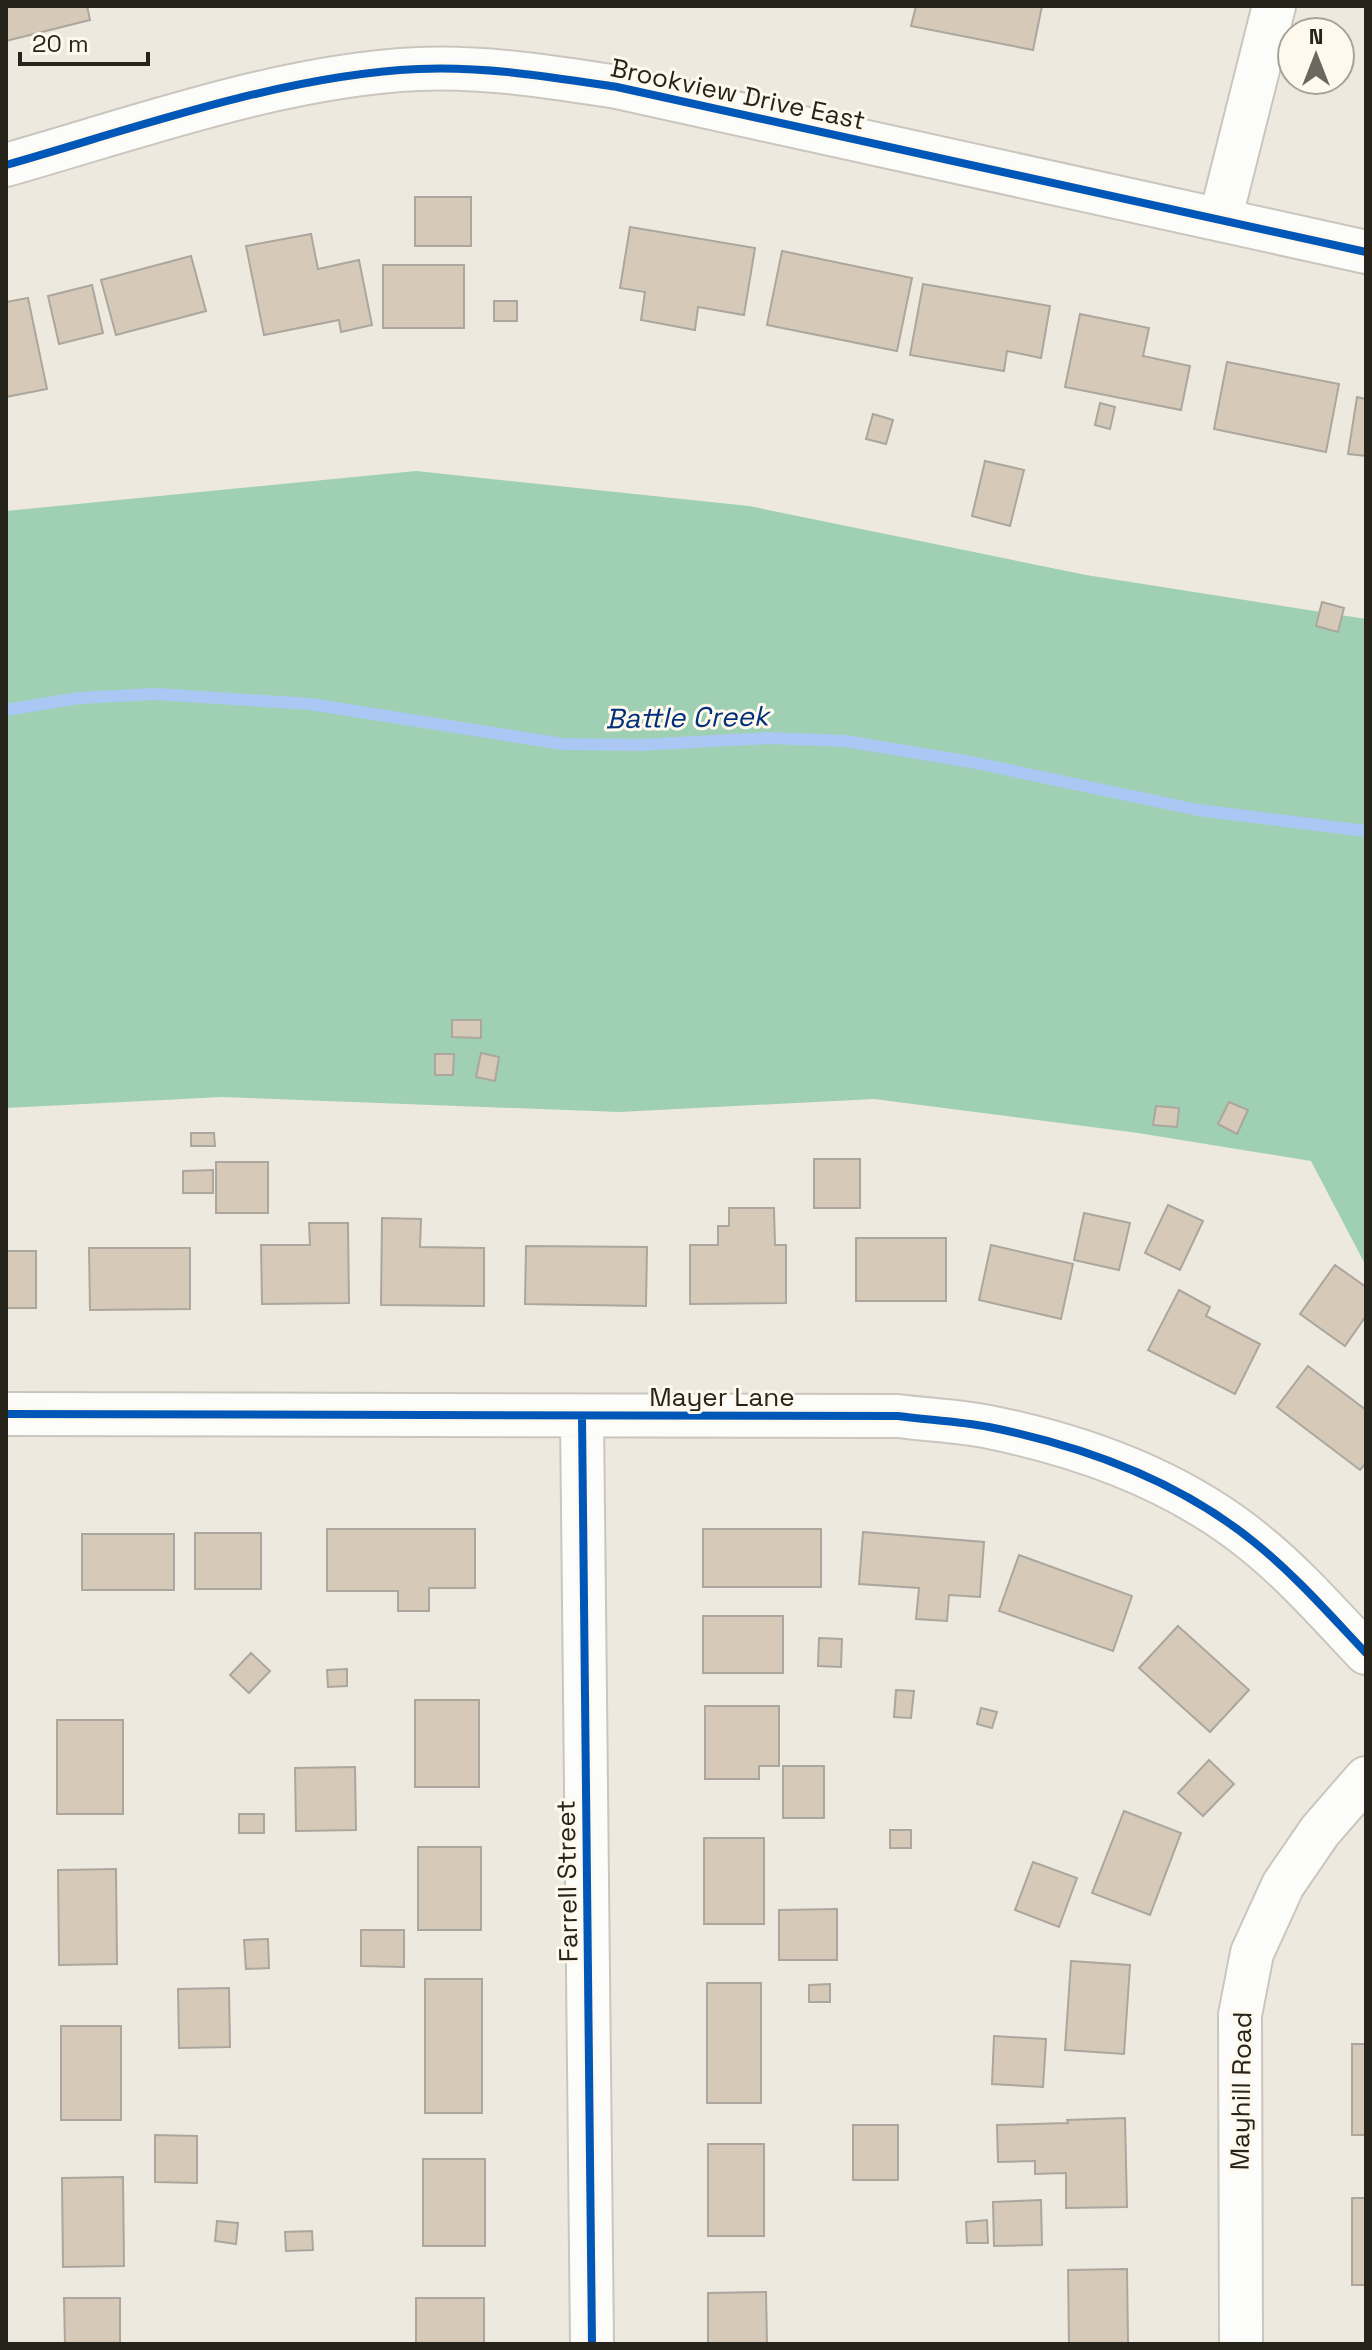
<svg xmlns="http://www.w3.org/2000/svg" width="1372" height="2350" font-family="'Space Grotesk',sans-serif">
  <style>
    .forest { fill: #9fd0b4 }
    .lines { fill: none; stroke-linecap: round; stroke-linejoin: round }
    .stream { stroke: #abc7f4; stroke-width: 12 }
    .building { fill: #d6c9b8; stroke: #aba69e; stroke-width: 2 }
    .minor-casing { stroke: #cac6be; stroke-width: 46 }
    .minor { stroke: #fcfcfa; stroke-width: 42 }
    .cycleway-casing { stroke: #fef9ec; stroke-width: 13 }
    .cycleway { stroke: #0057b8; stroke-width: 8 }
    .labels { text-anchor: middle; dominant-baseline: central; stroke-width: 6; stroke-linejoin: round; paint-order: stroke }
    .street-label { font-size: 26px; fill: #26231b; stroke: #fef9ec }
    .water-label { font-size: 28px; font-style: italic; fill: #00307c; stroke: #fef9ec }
  </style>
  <rect width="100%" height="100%" fill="#eee9de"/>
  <!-- forest -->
  <path class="forest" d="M416,471l333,35 337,69 280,44v647l-55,-105 -173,-28 -264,-34 -255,13 -397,-15 -216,11v-597z"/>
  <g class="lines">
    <!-- stream -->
    <path class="stream" d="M6,710l73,-12 77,-4 154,10 253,40 77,1 128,-7 77,3 126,21 227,48 168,21"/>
  </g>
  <!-- building -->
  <path class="building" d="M6,6h81l3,14 -84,21z
    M916,6h126l-9,44 -122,-24z
    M415,197h56v49h-56z
    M630,227l125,21 -11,67 -46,-8 -3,23 -54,-10 4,-28 -25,-4z
    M311,234l7,35 41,-9 13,65 -31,7 -2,-12 -75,15 -18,-89z
    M782,251l130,27 -15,73 -130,-26z
    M191,256l15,55 -90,24 -15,-55z
    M383,265h81v63h-81z
    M923,284l127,22 -9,52 -34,-7 -3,20 -94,-16z
    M92,285l11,48 -44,11 -11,-48z
    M28,298l19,91 -41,8v-95z
    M494,301h23v20h-23z
    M1080,314l69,14 -6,28 47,10 -9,44 -116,-23z
    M1227,362l112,22 -13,68 -112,-23z
    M1357,397l9,2v57l-18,-2z
    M1100,403l15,4 -5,22 -15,-4z
    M873,414l20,6 -7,24 -20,-5z
    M985,461l39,9 -14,56 -38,-10z
    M1322,602l22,6 -6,24 -22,-6z
    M452,1020h29v18l-29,-1z
    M481,1053l18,4 -4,24 -19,-4z
    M435,1054h19l-1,21h-18z
    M1229,1102l19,8 -11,24 -19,-10z
    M1156,1106l23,2 -2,19 -24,-2z
    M191,1133h23l1,13h-24z
    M814,1159h46v49h-46z
    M216,1162h52v51h-52z
    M213,1170v23h-30v-22z
    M1168,1205l35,16 -23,49 -35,-17z
    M729,1208h45l1,37h11v58l-96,1v-59h28v-19h11z
    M1084,1213l46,10 -11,47 -45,-10z
    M382,1218l39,1 -1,28 64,1v58l-103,-1z
    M309,1223h39l1,80 -87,1 -1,-59h49z
    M856,1238h90v63h-90z
    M991,1245l82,19 -12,55 -82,-19z
    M526,1246l121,1 -1,59 -121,-2z
    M89,1248h101v61l-100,1z
    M6,1251h30v57h-30z
    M1335,1265l31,22v29l-21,30 -45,-32z
    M1179,1290l31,17 -4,9 54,28 -25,50 -87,-44z
    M1308,1366l58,44v53l-6,7 -83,-63z
    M327,1529h148v59h-46v23h-31v-20h-71z
    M703,1529h118v58h-118z
    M863,1532l121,10 -4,55 -31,-2 -2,26 -31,-2 3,-31 -60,-4z
    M195,1533h66v56h-66z
    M82,1534h92v56h-92z
    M1019,1555l113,41 -19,55 -114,-40z
    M703,1616h80v57h-80z
    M1178,1626l71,64 -39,42 -71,-64z
    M819,1638l23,1 -1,28 -23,-1z
    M251,1653l19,18 -21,22 -19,-18z
    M347,1669v17l-19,1 -1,-17z
    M896,1690l18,1 -3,27 -17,-1z
    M415,1700h64v87h-64z
    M705,1706h74v60h-20v13h-54z
    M981,1708l16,4 -5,16 -15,-4z
    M57,1720h66v94h-66z
    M1209,1760l25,24 -31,32 -25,-23z
    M783,1766h41v52h-41z
    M355,1767l1,63 -60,1 -1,-63z
    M1124,1811l57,22 -31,82 -58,-22z
    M239,1814h25v19h-25z
    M890,1830h21v18h-21z
    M704,1838h60v86h-60z
    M418,1847h63v83h-63z
    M1033,1862l44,16 -18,49 -44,-17z
    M116,1869l1,95 -58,1 -1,-95z
    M837,1909v51h-58v-50z
    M361,1930h43v37l-43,-1z
    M268,1939l1,29 -23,1 -2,-29z
    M1071,1961l59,4 -6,89 -59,-4z
    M425,1979h57v134h-57z
    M707,1983h54v120h-54z
    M830,1984v18h-21v-17z
    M229,1988l1,59 -51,1 -1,-59z
    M61,2026h60v94h-60z
    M994,2036l52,3 -3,48 -51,-3z
    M1352,2044h14v91h-14z
    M1125,2118l2,89 -61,1v-35l-31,1v-13l-37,1 -1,-37 71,-2 -1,-3z
    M853,2125h45v55h-45z
    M155,2135l42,1v47l-42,-1z
    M708,2144h56v92h-56z
    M423,2159h62v87h-62z
    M123,2177l1,89 -61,1 -1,-89z
    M1352,2198h14v87h-14z
    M1041,2200l1,45 -48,1 -1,-44z
    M987,2220l1,23h-21l-1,-21z
    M217,2221l21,2 -2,21 -21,-3z
    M312,2231l1,19 -27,1 -1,-19z
    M1127,2269l1,75h-59l-1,-74z
    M766,2292l1,52h-59v-51z
    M64,2298h56v46h-55z
    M416,2298h68v46h-68z"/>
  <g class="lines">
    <!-- minor casing -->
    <g class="minor-casing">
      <path id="minor" d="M6,165c130,-37 277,-90 412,-96 67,-3 133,8 199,18l749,165
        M1220,220l54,-214
        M6,1414l892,2c30,4 61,5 91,11 94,19 190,54 265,115 41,33 76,73 112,111
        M582,1417l10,927
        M1241,2344l-1,-329 12,-62 31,-68 37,-54 46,-53"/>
    </g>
    <!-- minor -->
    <use href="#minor" class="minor"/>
    <!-- cycleway casing -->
    <g class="cycleway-casing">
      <path id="cycleway" d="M6,165c130,-37 277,-90 412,-96 67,-3 133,8 199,18l749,165
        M6,1414l892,2c30,4 61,5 91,11 94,19 190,54 265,115 41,33 76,73 112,111
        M582,1417l10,927"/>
    </g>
    <!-- cycleway -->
    <use href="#cycleway" class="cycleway"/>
  </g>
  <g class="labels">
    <!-- street labels -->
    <g class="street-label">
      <text transform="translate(738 94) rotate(12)">Brookview Drive East</text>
      <text x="722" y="1397">Mayer Lane</text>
      <text transform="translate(567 1881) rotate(-91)">Farrell Street</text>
      <text transform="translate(1241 2091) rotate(-89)">Mayhill Road</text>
    </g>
    <!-- water labels -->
    <g class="water-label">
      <text transform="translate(687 717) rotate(-1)">Battle Creek</text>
    </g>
  </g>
  <!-- border -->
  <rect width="1372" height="2350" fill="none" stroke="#26231b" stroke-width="16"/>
  <!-- north arrow -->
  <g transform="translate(1316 56)"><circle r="38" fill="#fef9ec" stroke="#a8a398" stroke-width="2"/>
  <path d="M0-6L14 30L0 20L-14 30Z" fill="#6c685f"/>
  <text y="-12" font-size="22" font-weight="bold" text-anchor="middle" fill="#26231b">N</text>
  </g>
  <!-- scale -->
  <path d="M20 52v12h128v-12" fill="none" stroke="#26231b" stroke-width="4"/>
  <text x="32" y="52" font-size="24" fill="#26231b" stroke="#fef9ec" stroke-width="6" paint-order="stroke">20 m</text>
</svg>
